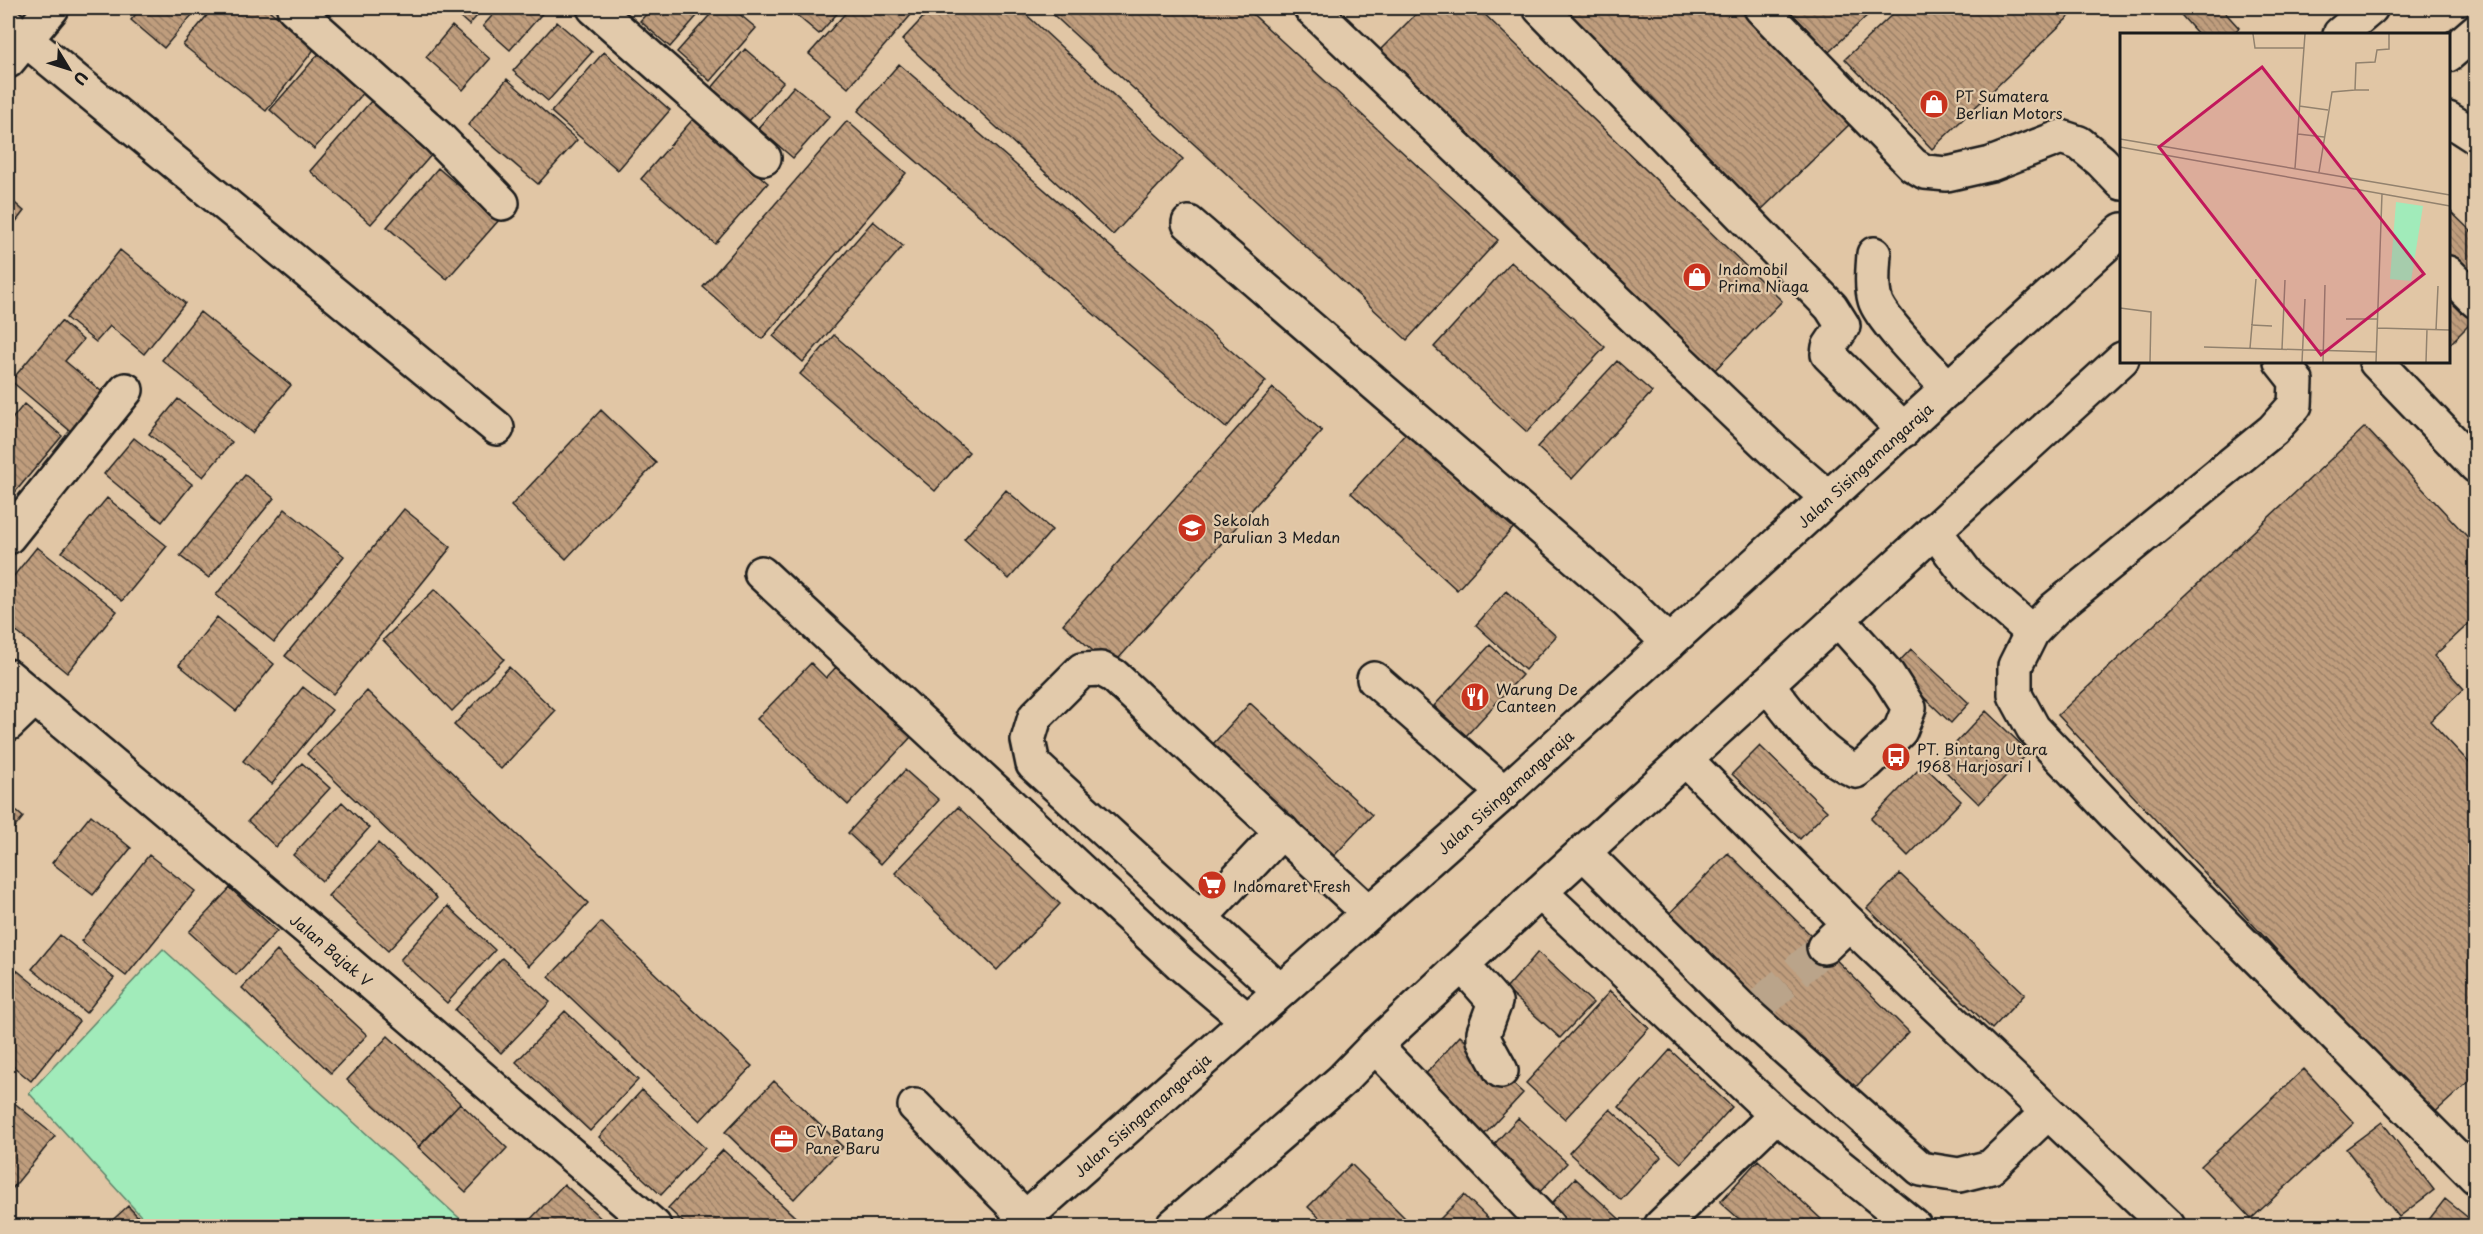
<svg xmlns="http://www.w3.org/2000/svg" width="2483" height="1234" font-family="'Playpen Sans',sans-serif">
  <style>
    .green { fill: #a1ebba; stroke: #5e846b; stroke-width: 1.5 }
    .building { fill: url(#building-back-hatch); stroke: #1c1c1c; stroke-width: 1.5 }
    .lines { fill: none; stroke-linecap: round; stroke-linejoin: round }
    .minor-tunnel { stroke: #baa48a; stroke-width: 33; stroke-dasharray: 33 16; stroke-linecap: butt }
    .minor-casing { stroke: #1c1c1c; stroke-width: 38 }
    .highway-casing { stroke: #1c1c1c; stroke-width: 38 }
    .minor { stroke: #e2caab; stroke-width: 33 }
    .highway { stroke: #e2caab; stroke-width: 33 }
    .labels { text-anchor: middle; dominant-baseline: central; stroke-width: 4.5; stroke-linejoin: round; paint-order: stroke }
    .poi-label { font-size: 15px; fill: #1c1c1c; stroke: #e2caab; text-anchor: start }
    .street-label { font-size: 15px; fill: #1c1c1c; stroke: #e2caab }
    .inset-road { fill: none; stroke: #92826e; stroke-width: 1.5 }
    .view { fill: #c2185b; fill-opacity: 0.15; stroke: #c2185b; stroke-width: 3 }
    .inset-edge { fill: none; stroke: #1c1c1c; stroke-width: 3 }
  </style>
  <defs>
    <pattern id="building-back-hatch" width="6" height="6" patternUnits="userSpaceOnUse" patternTransform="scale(1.5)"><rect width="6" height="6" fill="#bf9d7d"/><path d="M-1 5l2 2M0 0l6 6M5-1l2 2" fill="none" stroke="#9a7f66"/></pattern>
  </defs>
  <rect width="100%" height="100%" fill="#e1c6a5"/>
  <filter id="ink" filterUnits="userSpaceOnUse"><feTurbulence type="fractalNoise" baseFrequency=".0167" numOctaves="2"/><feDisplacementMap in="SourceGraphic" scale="12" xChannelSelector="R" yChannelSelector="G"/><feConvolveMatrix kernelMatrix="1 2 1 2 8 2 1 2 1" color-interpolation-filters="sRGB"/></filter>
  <g filter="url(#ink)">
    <!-- green -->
    <path class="green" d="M163,949l305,277h-318l-121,-133z"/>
    <!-- building -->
    <path class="building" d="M141,8h57l-34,40 -33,-28z
      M213,8h53l50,39 -50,64 -83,-66z
      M450,8h34l-15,17z
      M499,8h48l-37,42 -27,-24z
      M652,8h52l-34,39 -30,-26z
      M716,8h16l24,20 -46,53 -33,-29z
      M788,8h54l-23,26z
      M850,8h67l-69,80 -39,-34z
      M932,8h87l164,151 -70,76 -211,-195z
      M1046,8h200l252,232 -91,100z
      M1422,8h56l304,293 -70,72 -333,-322z
      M1564,8h178l110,114 -92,89z
      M1787,8h88l-46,44z
      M1899,8h179l-146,141 -87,-90z
      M2175,8h46l18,20 -7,6h-34z
      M557,22l35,30 -44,49 -35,-30z
      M452,26l38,33 -27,31 -37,-33z
      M745,49l38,33 -34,39 -38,-32z
      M322,50l45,39 -53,60 -44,-39z
      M604,52l66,58 -52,60 -67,-58z
      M899,64l367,317 -40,47 -368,-317z
      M507,79l70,61 -39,44 -70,-59z
      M794,86l36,30 -37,42 -35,-30z
      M372,100l61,53 -62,71 -61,-53z
      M693,119l75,64 -53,61 -74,-65z
      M847,121l59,52 -144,166 -59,-52z
      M438,168l61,52 -52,59 -60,-52z
      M8,197l16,14 -16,21z
      M2448,209l28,27v55l-28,-27z
      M873,221l30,25 -100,116 -30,-26z
      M120,250l65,53 -41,51 -34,-28 -14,16 -30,-24z
      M1511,262l94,85 -78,85 -93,-85z
      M2448,278l28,27v13l-28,28z
      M200,312l91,73 -39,48 -90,-73z
      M61,321l22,19 -18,21 42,35 -32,39 -64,-54z
      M834,335l135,117 -34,39 -135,-117z
      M1617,361l35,31 -80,87 -35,-32z
      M1273,388l49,43 -211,236 -48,-43z
      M178,399l54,43 -29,35 -54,-43z
      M24,404l38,32 -51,61 -3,-4v-69z
      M601,410l55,53 -90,96 -55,-53z
      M2365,427l111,119v71l-42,39 30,33 -34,32 46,49v305l-45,41 -373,-401z
      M1410,429l105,97 -58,64 -106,-97z
      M134,438l58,46 -30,38 -58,-48z
      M245,475l29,23 -65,80 -29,-22z
      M1006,490l46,40 -43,49 -45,-40z
      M107,498l60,48 -45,55 -60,-49z
      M285,509l59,47 -70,86 -58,-47z
      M404,509l47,38 -118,147 -48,-38z
      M37,547l80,64 -50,62 -59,-48v-42z
      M435,589l69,70 -52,52 -69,-71z
      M1506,591l50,45 -31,34 -49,-45z
      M217,617l57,47 -38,47 -57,-46z
      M1490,645l32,30 -56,61 -32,-30z
      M1911,649l58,54 -18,20 -58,-55z
      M811,663l15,15 10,-11 75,70 -63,68 -91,-86z
      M509,667l46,44 -54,58 -47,-44z
      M303,687l29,23 -60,74 -29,-23z
      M367,691l221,212 -59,63 -222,-212z
      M1250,703l122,112 -38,41 -121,-112z
      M1986,711l43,41 -50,52 -42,-41z
      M1760,746l67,65 -27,28 -68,-65z
      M302,763l28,25 -54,59 -28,-26z
      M1923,765l38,36 -53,55 -37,-37z
      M905,770l34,30 -58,64 -33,-31z
      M342,802l27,26 -47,53 -29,-26z
      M8,804l15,13 -15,19z
      M958,807l102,97 -63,66 -102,-97z
      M91,815l40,33 -38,47 -41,-32z
      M378,843l59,55 -49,53 -60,-55z
      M1728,853l181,179 -59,61 -182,-178z
      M149,855l46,36 -69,85 -45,-35z
      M1900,874l125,120 -33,35 -125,-121z
      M230,888l47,43 -41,44 -47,-43z
      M448,906l47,44 -48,53 -47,-43z
      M601,922l151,144 -52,55 -151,-144z
      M60,935l54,43 -28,35 -54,-44z
      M277,951l90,84 -36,38 -89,-85z
      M1538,952l55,51 -33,35 -54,-49z
      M502,958l48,44 -49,51 -46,-43z
      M8,963l71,58 -48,60 -23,-19z
      M1610,991l39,37 -84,91 -39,-36z
      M565,1011l73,69 -48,51 -74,-69z
      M388,1036l72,67 -41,44 -72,-67z
      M1460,1036l63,57 -40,43 -62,-57z
      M1670,1050l62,57 -51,56 -62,-56z
      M2304,1069l50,54 -103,96 -50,-53z
      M774,1081l69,66 -49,52 -69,-67z
      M642,1090l63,58 -44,47 -62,-58z
      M12,1101l43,35 -47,58v-87z
      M460,1103l47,45 -41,44 -48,-45z
      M1610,1109l51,48 -40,43 -52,-47z
      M1518,1118l49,45 -30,32 -48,-45z
      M2382,1122l52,68 -35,27 -53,-68z
      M723,1150l82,76h-118l-19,-18z
      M1758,1160l63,59 -7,7h-67l-27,-24z
      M1351,1164l59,59 -3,3h-79l-20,-19z
      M1575,1178l52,48h-75l-12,-10z
      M564,1184l45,42h-85z
      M1464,1195l32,31h-63z
      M2445,1199l31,25v2h-52z
      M128,1206l19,20h-41z"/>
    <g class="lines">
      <!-- minor-tunnel -->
      <path class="minor-tunnel" d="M1760,1005l64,-58"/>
      <!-- minor casing -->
      <g class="minor-casing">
        <g id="minor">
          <path d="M294,8l144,129 64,66"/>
          <path d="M594,8l170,150"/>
          <path d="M1311,8l462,442 55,48"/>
          <path d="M1540,8l291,299 12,19 -14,21 -1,7 76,76"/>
          <path d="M1761,8l152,157 12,7 22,2 44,-10 70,-27 18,6 22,18 21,22"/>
          <path d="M8,25l489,403"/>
          <path d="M8,61l44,-53"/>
          <path d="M2448,119l28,18"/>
          <path d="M1189,223l438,379 42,41"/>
          <path d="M1874,254c-1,15 -3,32 1,46 5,19 59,73 74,89"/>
          <path d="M2448,273l28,28"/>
          <path d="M2281,362l15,19 -1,24 -22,25 -219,179 -22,23 -17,34v29l18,33 85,90 358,359"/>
          <path d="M2376,362l100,104"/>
          <path d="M1934,530l35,47 63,55"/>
          <path d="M8,537l118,-147"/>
          <path d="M761,573l421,392 65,55"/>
          <path id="s1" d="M8,676l326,275 320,275"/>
          <path d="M1374,679l130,114"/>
          <path d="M1767,684c25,31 51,71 89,87l11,-8 33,-32 9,-23 -21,-33 -50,-56"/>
          <path d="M8,724l26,-25"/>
          <path d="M1685,759l164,164 319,303"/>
          <path d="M1583,852l165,163 173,154 38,6 32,-8 56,-54"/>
          <path d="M1540,892l236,223 138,111"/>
          <path d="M1200,918l82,-87"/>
          <path d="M1824,947l25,-24"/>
          <path d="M1463,966l32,36 -11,30v8l17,31"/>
          <path d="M1280,991l-247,-227 -5,-24 7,-23 47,-47 19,-1 13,7 255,237"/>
          <path d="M1375,1046l173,180"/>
          <path d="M915,1106l111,112"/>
          <path d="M1661,1226l115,-111"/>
        </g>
      </g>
      <!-- highway casing -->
      <g class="highway-casing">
        <g id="highway">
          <path d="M2340,34l31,-26"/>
          <path d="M2448,55l28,-24"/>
          <path id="s2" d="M1016,1226l488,-433 618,-563"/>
          <path d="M1173,1226l168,-145 34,-35 165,-154 582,-533"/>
        </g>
      </g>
      <!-- minor -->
      <use href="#minor" class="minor"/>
      <!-- highway -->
      <use href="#highway" class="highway"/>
    </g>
  </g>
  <!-- icons -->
  <defs>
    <g id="shop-disc" transform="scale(1.5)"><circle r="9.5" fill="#c8321e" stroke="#e2caab"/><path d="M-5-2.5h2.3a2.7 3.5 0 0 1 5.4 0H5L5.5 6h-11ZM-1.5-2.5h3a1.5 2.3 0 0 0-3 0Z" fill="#fff"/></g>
    <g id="school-disc" transform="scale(1.5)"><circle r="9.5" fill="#c8321e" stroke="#e2caab"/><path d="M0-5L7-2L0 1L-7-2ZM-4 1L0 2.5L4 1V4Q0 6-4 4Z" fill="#fff"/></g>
    <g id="restaurant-disc" transform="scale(1.5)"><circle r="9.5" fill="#c8321e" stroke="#e2caab"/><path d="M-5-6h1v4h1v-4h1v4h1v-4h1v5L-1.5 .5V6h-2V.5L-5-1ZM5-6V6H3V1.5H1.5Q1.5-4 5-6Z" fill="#fff"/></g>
    <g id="bus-disc" transform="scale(1.5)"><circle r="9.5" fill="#c8321e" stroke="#e2caab"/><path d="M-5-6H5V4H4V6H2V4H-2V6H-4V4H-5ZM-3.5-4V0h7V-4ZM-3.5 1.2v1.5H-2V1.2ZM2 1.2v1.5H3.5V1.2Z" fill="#fff"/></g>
    <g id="supermarket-disc" transform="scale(1.5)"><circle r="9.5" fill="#c8321e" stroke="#e2caab"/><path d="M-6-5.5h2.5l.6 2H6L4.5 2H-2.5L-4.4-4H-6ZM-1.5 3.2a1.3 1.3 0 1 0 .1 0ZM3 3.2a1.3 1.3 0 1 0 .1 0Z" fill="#fff"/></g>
    <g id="office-disc" transform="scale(1.5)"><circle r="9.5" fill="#c8321e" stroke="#e2caab"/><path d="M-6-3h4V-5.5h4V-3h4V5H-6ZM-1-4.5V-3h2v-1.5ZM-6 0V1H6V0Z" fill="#fff"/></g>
  </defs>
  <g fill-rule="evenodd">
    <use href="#shop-disc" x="1934" y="104"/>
    <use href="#shop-disc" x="1697" y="277"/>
    <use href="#school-disc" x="1192" y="528"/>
    <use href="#restaurant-disc" x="1475" y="697"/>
    <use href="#bus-disc" x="1896" y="757"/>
    <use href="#supermarket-disc" x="1212" y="885"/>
    <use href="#office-disc" x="784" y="1139"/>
  </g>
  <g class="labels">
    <!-- poi labels -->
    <g class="poi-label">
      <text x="1955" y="95">PT Sumatera<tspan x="1955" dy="17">Berlian Motors</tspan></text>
      <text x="1718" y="268">Indomobil<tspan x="1718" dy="17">Prima Niaga</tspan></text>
      <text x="1213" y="519">Sekolah<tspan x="1213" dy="17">Parulian 3 Medan</tspan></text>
      <text x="1496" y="688">Warung De<tspan x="1496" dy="17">Canteen</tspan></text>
      <text x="1917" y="748">PT. Bintang Utara<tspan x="1917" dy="17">1968 Harjosari I</tspan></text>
      <text x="1233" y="885">Indomaret Fresh</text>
      <text x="805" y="1130">CV Batang<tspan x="805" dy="17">Pane Baru</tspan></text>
    </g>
    <!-- street labels -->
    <g class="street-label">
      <text stroke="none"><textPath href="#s2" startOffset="1140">Jalan Sisingamangaraja</textPath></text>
      <text stroke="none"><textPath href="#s2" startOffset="654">Jalan Sisingamangaraja</textPath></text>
      <text stroke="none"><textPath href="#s1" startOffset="424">Jalan Bajak V</textPath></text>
      <text stroke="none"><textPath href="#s2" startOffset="168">Jalan Sisingamangaraja</textPath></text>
    </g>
  </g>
  <!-- overview -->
  <g transform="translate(2120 33)">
    <rect width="330" height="330" fill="#e1c6a5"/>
    <path d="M276,169l27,4 -12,75 -21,-2z" fill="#a1ebba"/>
    <path class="inset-road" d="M133,1l2,14h49M249,57h-14l1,-27 19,-1 2,-12 12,-1v-15M179,73l29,4M178,101l26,3M0,106l330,56M0,114l330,59M175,135l10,-134M199,139l13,-80 23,-2M0,275l31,4 -1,50M226,286h31M131,292l21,1M257,295l73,2M316,297l2,-44M84,314l173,5M130,315l6,-69M162,316l3,-69M182,329l3,-63M203,329l2,-77M256,329l6,-168M306,329l1,-33"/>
    <path class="view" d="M142,34l162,207 -103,81 -162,-208z"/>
    <rect width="330" height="330" class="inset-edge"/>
  </g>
  <!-- margin -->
  <rect width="2483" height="1234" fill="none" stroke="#e2caab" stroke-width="30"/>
  <rect x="15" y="15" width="2453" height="1204" fill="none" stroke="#1c1c1c" stroke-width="2" filter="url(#ink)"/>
  <!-- north arrow -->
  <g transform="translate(69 69) rotate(128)" stroke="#e2caab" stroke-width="4.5" paint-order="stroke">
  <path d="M0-4.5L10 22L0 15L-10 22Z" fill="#1c1c1c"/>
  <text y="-9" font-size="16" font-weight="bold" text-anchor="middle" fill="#1c1c1c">U</text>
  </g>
</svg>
